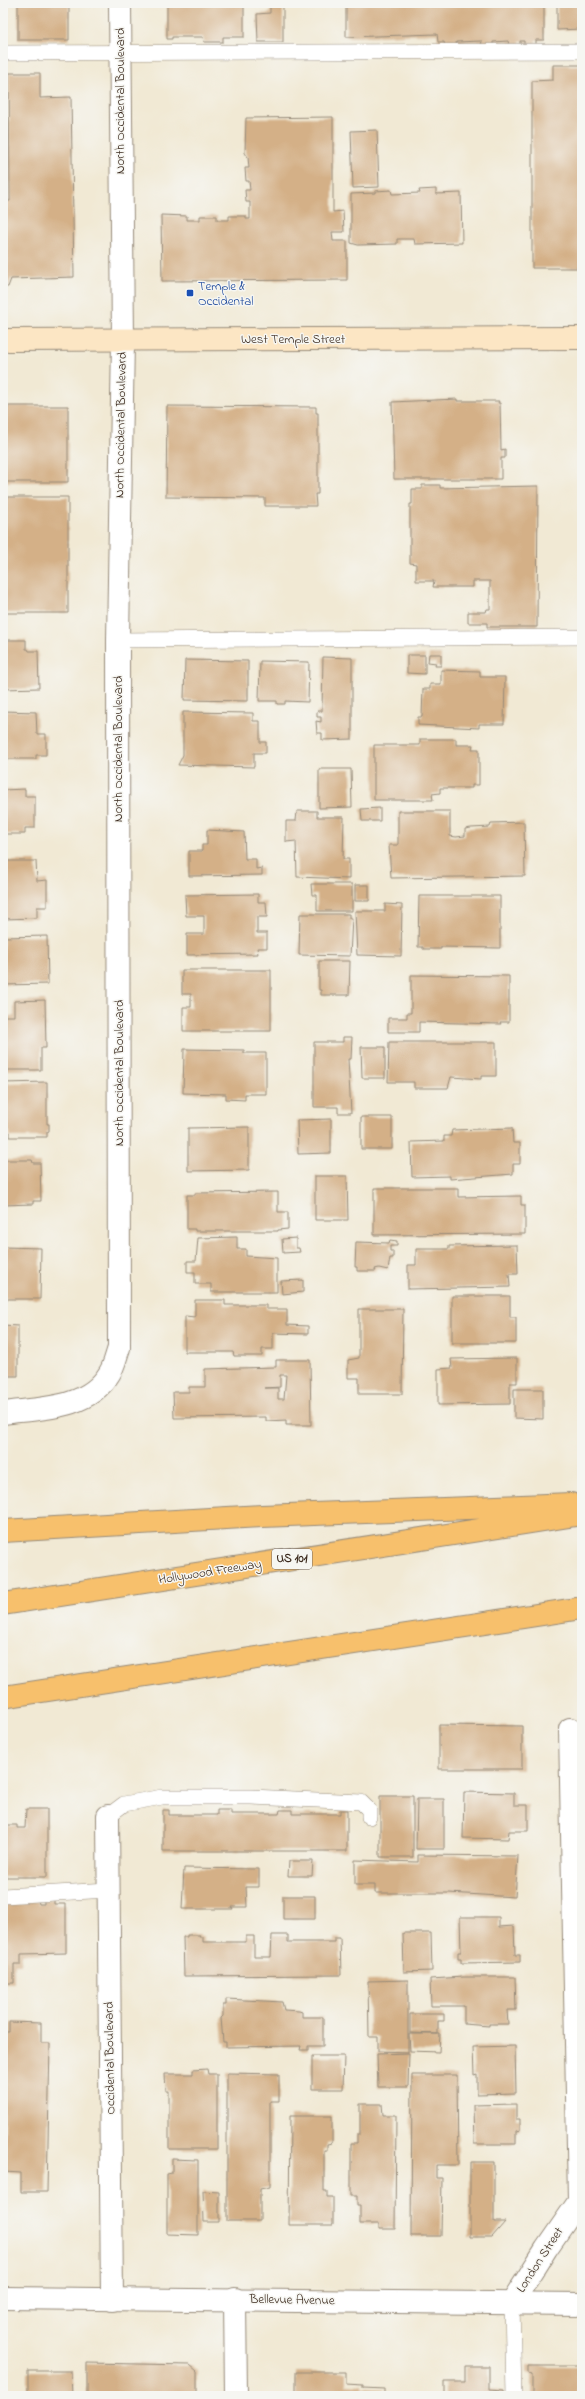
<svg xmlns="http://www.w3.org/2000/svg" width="585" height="2399" font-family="'Indie Flower',sans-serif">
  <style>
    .building { fill: #d4b087; fill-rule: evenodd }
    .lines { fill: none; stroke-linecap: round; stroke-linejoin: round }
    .service-casing { stroke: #968a79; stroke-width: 16 }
    .minor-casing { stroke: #968a79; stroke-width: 24 }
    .tertiary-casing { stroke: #968a79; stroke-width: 24 }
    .secondary-casing { stroke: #968a79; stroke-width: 24 }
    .motorway-casing { stroke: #968a79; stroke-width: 24 }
    .service { stroke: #fff; stroke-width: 15 }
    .minor { stroke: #fff; stroke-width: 22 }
    .tertiary { stroke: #fff; stroke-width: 22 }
    .secondary { stroke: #fce6c4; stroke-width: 22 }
    .motorway { stroke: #f7c06c; stroke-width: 22 }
    .transit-dot { fill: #1a4fb4; stroke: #f6f6f2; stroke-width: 1.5 }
    .labels { text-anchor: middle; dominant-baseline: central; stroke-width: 3; stroke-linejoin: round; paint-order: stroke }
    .shield { fill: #f6f6f2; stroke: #73675e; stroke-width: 1 }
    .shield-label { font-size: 12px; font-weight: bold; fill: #3b2a1e }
    .street-label { font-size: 13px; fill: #3b2a1e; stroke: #f6f6f2 }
    .transit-label { font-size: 13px; fill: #164399; stroke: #f6f6f2; text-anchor: start }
  </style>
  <rect width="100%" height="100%" fill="#f6f6f2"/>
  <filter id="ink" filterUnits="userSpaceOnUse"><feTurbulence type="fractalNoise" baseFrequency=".025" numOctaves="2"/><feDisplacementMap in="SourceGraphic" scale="8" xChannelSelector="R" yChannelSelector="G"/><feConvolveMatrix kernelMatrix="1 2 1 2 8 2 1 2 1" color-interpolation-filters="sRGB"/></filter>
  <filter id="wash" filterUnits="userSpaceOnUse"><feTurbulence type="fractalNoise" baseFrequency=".012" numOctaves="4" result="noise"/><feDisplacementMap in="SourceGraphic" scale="16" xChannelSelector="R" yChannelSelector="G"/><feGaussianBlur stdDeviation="0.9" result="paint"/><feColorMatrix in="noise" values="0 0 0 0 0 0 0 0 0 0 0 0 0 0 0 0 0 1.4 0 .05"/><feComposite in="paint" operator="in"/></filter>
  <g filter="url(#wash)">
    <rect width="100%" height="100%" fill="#f1e9d4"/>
    <g id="blocks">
      <!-- building -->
      <path class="building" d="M18,3h51v37h-51z
        M167,3h77v34h-21v5h-19l-1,-5h-31v2h-5z
        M270,3h13v39h-25l-1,-28 13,-1z
        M346,3h198v37h-8v5h-12v-4h-4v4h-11l-1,-4 -15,1v4h-12l1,-5 -26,1 1,4h-12l-1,-4h-6l-1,-8 -91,3z
        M582,3v26l-25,1v-26z
        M553,65h29v203h-50v-187l21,-1z
        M9,73h31v25l31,-1 3,180 -63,2 -3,8h-5v-86h7z
        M333,117v95l10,-1 1,21h-12l1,9h14v39l-185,1 -1,-66 26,1v4h13v-4h17v4h12v-4h17v3h4v-17h-4l-1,-12h5l-1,-9h-3l-1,-13h4l-1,-11 -3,-4 1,-35z
        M377,130l2,57 -26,1 -2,-57z
        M436,189v5l25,-1 1,50 -47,1 -1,-5h-17v5l-39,1 -7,-2v-49l24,-1v-2l16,-1 1,4 28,-1 -1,-3z
        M457,399v2h42l-1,2h2l1,47 4,-1v9h-4v21h-107l-2,-77z
        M3,406h65v76h-65z
        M167,406l149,1v6h2v81h-3l1,12h-51v-8l-99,-1z
        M422,485h18v3l98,-2 -1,141h-50v-4h-19v-11h18l1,-3h3v-28h-17v6h-40l1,-6h-18v-17l-6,-1v-59h2v-15h10z
        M3,497h65v116h-65z
        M3,640h23v9h2l1,2h9l1,37 -36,1z
        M429,654h12v12h-6l1,-3 -8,-1z
        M407,655h18v19l-18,-1z
        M323,657l29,1v81l-30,1v-7h-5l-1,-12 5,1v-5h-4v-6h5z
        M185,660l63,1v40l-64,-1z
        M260,661l49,1 -1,40 -23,-1v3h-8v-3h-18z
        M441,670l39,1v6h25l-1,47h-25v4l-61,-3v-8h4l1,-28h7v-5h11z
        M3,711l33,1 1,22h9v21h-10v4h-33z
        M183,712l70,1v8h7v21h6v11h-12v14l-76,-2 5,-10z
        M420,739h36v6h17l-1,4h7v36h-7v3h-32v5l-8,1 1,6h-59v-55h46z
        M319,769h32l1,38 -33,1z
        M25,789v7h10v32h-10v6h-22v-44z
        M380,808v13h-18l-1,-12z
        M297,811h20v6h27l-1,42h6v20l-52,-2 -1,-36 -10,1v-21h10z
        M398,811h52v25l6,1 9,-1v-7l6,-1 19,-1 1,-4 33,-1 1,54 -134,2 -2,-33h9z
        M207,830l37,2 1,27h11v10l6,-1v7l-73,1v-25h13v-6h5z
        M3,861h33l1,20 10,-1v27h-10v11l-34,1z
        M311,884h41v27h-35v-16h-5z
        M355,885h14v16h-14z
        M258,894v8h8l1,15h-10v16h10v15h-10l1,6 -71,1v-21h17v-18h-18l-1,-21z
        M419,896h81v52l-59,-1v2h-18v-2h-5z
        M385,904l17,1 -1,51 -44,-1 -2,-44h30z
        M300,914h49v4h3l-2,38 -51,-1z
        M47,936l1,48 -45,1v-48z
        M319,961h31l-1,34h-28v-5h-2z
        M182,970h89v61h-88v-24h8v-13h-9z
        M411,975l98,1v46h-9l1,2 -82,-2v10h-31v-14h19v-5h4z
        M45,1000l1,48h-5v22h-38v-54h11v-15z
        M343,1037h9l-1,22h-3l3,54h-13v-6h-24v-65h29z
        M389,1042h107v34h-15v3l-30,-2 -3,11h-34v-6h-26z
        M361,1047h24v31h-23z
        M184,1049l60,1v3h22v41h-21v6l-19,-1v-5l-43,-1z
        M47,1082v42h2v7l-2,1v5h-37v-5h-7v-49z
        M361,1117h31v32h-31z
        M331,1119v34l-33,1 -1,-34z
        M249,1127v43l-61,1v-43z
        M512,1128l1,15h7v21h-7v10l-63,5v-3l-38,1 -1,-35 33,-1v-5h7l1,-6z
        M3,1160h29l1,3h7l1,38h-8v3l-30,1z
        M315,1176h32l1,44h-33z
        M374,1188h84v9l63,-1v9h4v29l-151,1z
        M278,1192v20h10v17l-10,1v1h-83v-2h-8v-34h8v-2z
        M237,1237v12h9v7l31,2v34h-66v-8h-16v-12h-8v-11h9l2,-23z
        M296,1238v10h3l1,4 -17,1 -1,-14z
        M390,1240l7,1v5h-7v5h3v7h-3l-2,12 -9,-2 -4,1 1,2h-19v-4h-2l1,-25 33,1z
        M517,1245l1,29h-9l1,13 -102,2v-24h8v-16h33v-3z
        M3,1247l38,1 -1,51h-37z
        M303,1280v12l-21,2 -1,-13z
        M452,1296h58v21h6v26h-64z
        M195,1300h30v5h41v4h21v16l21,1v8l-35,-1v16h-11v7h-28l-1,-4h-48v-36l10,1z
        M359,1309h44l-1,85h-43v-16h-11v-18l11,-2z
        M3,1325l15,1v50h-15z
        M517,1358v25h-7v21l-72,1v-36l14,-1 -1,-9z
        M276,1360h34l1,65h-25v-5l-20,1v-4l-92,1 -1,-26h16v-5h16v-18l71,-2zM280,1375h6l-2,24h-6v-11h-14l16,-1z
        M514,1389h29v30l-29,-1z
        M439,1725l83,1v43h-83z
        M464,1792l50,1v12h14v26h-19l-1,8 -45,-1z
        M380,1796h33v61h-33z
        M417,1799h27v50h-28z
        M26,1809h21v68h-44v-52h14v3h8z
        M163,1810h6v5h48v-5h14v4h48l1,-4h12v4h48v-4h7v41h-184z
        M418,1855l100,1 -3,41 -66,-4h-74v-8h-20v-25l63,2z
        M289,1861h24l-1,15h-24z
        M184,1868l75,1v18h-13l1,20h-15l1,2h-51z
        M283,1896h32v23h-32z
        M54,1899v5h12v49l-45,1v10h-7v19h-11v-81l35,-2 1,4h5v-4z
        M460,1917h39v10l15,-1 1,29h5v7l-59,1v-4h-3v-7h3z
        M403,1933h28l1,38 -28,1z
        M187,1935h13l-1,2h4v5h43v-6h8v21h17l1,-22h16v7h46v-4h6l1,37 -157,1 -1,-39h4z
        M464,1977h51l1,33h-9l1,14h-19v2l-25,-2v-18h-33l-1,-27z
        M408,1980v72l-30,-1v-14h-9l-1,-56z
        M226,1999l56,3 2,8 15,1 3,1v5h21v29h-15v4h-8l1,-4 -75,1v-5h-3l-2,-24 2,-2v-11h3z
        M410,2014h34v7h-6v13l-28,-1z
        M9,2022l32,1v20h9l-3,149h-26v-19l-17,-1 -1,-140h6z
        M409,2034h31l-1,18 -29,-1z
        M515,2046l1,47 -39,1v-20l-3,1 -1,-28z
        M409,2053l-1,34h-30l-1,-33z
        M312,2056h32l-1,33h-31z
        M207,2069l1,5h9v75h-48v-58h-3l-1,-17h28v-4z
        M227,2073l52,1v27h-9v86l-10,2v32h-33z
        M412,2075h45l1,90h-22v13h6l-1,58h-30z
        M360,2104h22l1,11h13l-1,114h-16v-5h-19v-19h-3v-9h-6v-53h6v-9h3z
        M516,2104v15h4v11l-4,1v13h-42l-1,-39z
        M290,2116h42v27l-5,1v6h-3v41h3v6h6v28h-44z
        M172,2159l26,1v75l-31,-1v-60l5,-1z
        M470,2162h24v60h11l-13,15h-22z
        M203,2191l16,1v30h-15z
        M87,2363l103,2 7,6v25h-110z
        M465,2366h24v23l15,1v6h-59v-14h20z
        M528,2366h54v14h-3l-1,16h-46v-21l-4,-1z
        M28,2371h43l1,25h-44z
        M296,2372h50v12l17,1v3l21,1v7h-88z"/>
    </g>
  </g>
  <g filter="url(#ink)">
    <use href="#blocks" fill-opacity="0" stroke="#968a79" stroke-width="1"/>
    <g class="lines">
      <!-- service casing -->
      <g class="service-casing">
        <path id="service" d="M3,53l579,-2
          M118,640l464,-3
          M108,1816l16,-12 38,-7h89l110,5 8,8v7
          M3,1896l106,-6
          M512,2303l2,93"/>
      </g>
      <!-- minor casing -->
      <g class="minor-casing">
        <path id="minor" d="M3,1413c37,-5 84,-3 106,-39 5,-7 7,-18 10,-26l-1,-708 5,-300 -3,-337
          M570,1729l9,471
          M108,1816l4,484
          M235,2299l1,97
          M512,2303l34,-54 36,-52"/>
      </g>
      <!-- tertiary casing -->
      <g class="tertiary-casing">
        <path id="tertiary" d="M3,2298l579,6"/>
      </g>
      <!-- secondary casing -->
      <g class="secondary-casing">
        <path id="secondary" d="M3,340l579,-2"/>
      </g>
      <!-- motorway casing -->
      <g class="motorway-casing">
        <path id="motorway" d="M3,1531l259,-15 309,-12
          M3,1604l579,-90
          M3,1697l579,-89"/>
      </g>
      <!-- service -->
      <use href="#service" class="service"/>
      <!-- minor -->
      <use href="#minor" class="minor"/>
      <!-- tertiary -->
      <use href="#tertiary" class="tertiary"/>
      <!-- secondary -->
      <use href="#secondary" class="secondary"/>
      <!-- motorway -->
      <use href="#motorway" class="motorway"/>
    </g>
  </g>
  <!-- markers -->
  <rect class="transit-dot" x="186" y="289" width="8" height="8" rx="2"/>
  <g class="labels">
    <!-- shield labels -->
    <rect class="shield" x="272" y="1549" width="40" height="20" rx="3"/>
    <g class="shield-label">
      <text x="292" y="1559">US 101</text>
    </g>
    <!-- street labels -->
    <g class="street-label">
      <text transform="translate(120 101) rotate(-90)">North Occidental Boulevard</text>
      <text x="293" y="339">West Temple Street</text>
      <text transform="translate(121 425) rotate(-89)">North Occidental Boulevard</text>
      <text transform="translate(118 749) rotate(-90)">North Occidental Boulevard</text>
      <text transform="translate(119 1073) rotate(-90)">North Occidental Boulevard</text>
      <text transform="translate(210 1572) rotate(-9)">Hollywood Freeway</text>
      <text transform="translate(110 2058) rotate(-91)">Occidental Boulevard</text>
      <text transform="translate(540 2260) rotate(-57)">London Street</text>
      <text transform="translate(292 2300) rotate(1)">Bellevue Avenue</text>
    </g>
    <!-- transit labels -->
    <g class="transit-label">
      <text x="198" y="286">Temple &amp;<tspan x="198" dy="15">Occidental</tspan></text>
    </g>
  </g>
  <!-- margin -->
  <rect width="585" height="2399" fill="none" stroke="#f6f6f2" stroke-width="16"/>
</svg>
